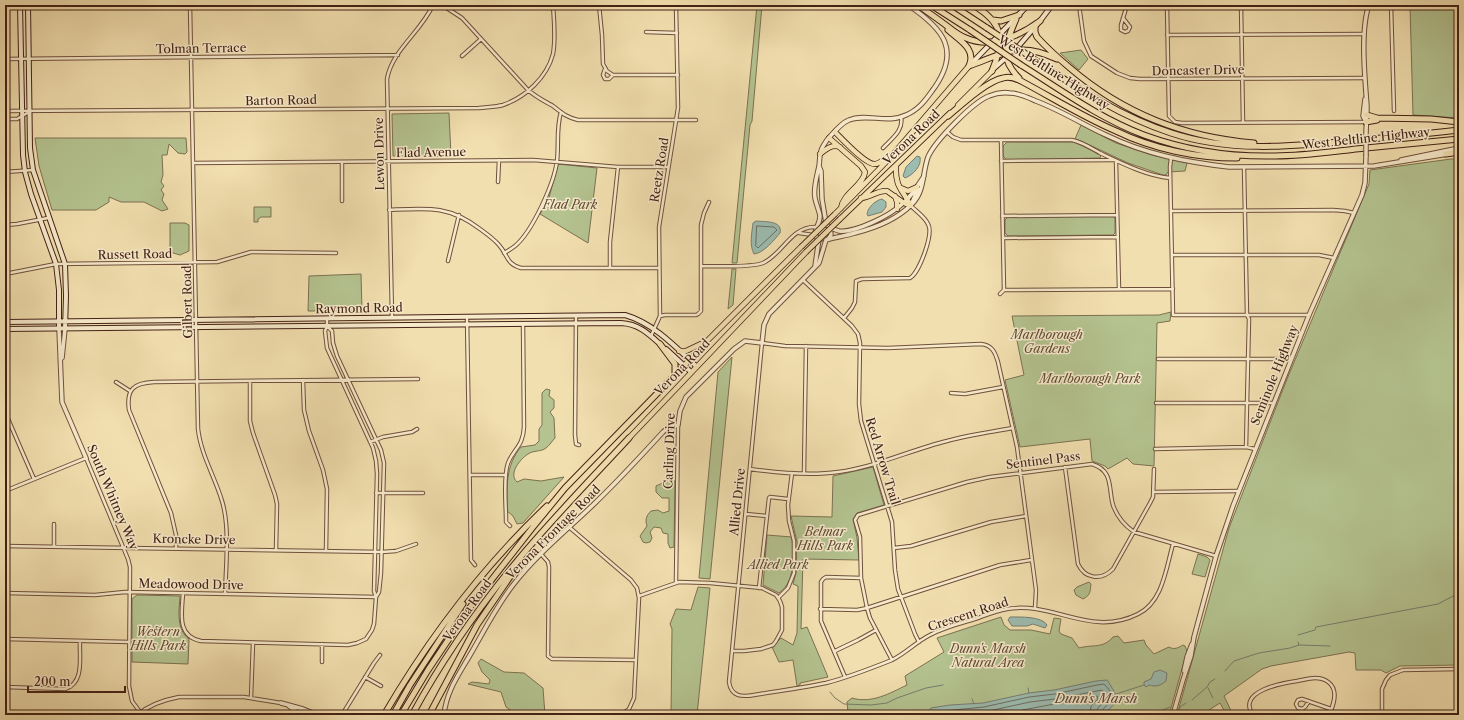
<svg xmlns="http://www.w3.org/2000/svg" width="1464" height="720" font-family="'Libre Caslon Text',serif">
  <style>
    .green { fill: #b4c390; stroke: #7c7252 }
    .water { fill: #9cbcb0; stroke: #787e72 }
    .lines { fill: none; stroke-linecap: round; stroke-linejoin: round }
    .shore { stroke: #706e62; stroke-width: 1 }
    .stream { stroke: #787e72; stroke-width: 1 }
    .minor-casing { stroke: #6f503c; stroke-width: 4.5 }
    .tertiary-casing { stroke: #6f503c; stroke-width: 5.5 }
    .secondary-casing { stroke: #432115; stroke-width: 6 }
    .trunk-casing { stroke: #432115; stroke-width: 6 }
    .motorway-casing { stroke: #432115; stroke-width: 7 }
    .minor { stroke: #f7eacb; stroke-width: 2.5 }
    .tertiary { stroke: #f7eacb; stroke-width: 3.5 }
    .secondary { stroke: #f7eacb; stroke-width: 4 }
    .trunk { stroke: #f2dfaf; stroke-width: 4.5 }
    .motorway { stroke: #f2dfaf; stroke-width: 5 }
    .tertiary-bridge-casing { stroke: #6f503c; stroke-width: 5.5; stroke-linecap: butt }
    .trunk-bridge-casing { stroke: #432115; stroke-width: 6; stroke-linecap: butt }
    .motorway-bridge-casing { stroke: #432115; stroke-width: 7; stroke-linecap: butt }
    .tertiary-bridge { stroke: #f7eacb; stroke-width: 3.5 }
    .trunk-bridge { stroke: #f2dfaf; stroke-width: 4.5 }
    .motorway-bridge { stroke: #f2dfaf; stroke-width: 5 }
    .labels { text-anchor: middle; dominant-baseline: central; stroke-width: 3; stroke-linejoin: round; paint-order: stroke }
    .street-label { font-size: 12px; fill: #432115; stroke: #f7eacb }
    .park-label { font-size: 12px; font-style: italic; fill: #5f4a34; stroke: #f7eacb }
    .water-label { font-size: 13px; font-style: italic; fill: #59483c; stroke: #f7eacb }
  </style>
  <rect width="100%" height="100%" fill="#f2dfaf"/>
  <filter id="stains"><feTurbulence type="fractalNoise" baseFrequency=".005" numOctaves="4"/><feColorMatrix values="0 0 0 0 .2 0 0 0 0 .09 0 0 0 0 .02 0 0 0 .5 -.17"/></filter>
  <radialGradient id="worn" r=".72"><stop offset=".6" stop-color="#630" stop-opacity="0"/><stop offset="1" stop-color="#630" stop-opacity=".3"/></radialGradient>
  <!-- green -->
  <path class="green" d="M757,5h5l-10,116 -2,4 -13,138h-5z
    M1410,5h49v113l-46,-3z
    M1081,50l7,9 -9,11 -19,-17z
    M449,113l2,43h-58l-1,-42z
    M1081,125l35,18 36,12 35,8 -2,8 -17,1 -2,3h-3l-35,-12 -47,-22 -6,-2z
    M35,138h151l1,14 -2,2 -7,-1 -9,-9 -2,11h-5l1,20 -2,7 3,4 -3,4 3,4 -2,6 6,9 -6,2 -18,-9h-23l-12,-5v5l-13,8h-44l-13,-44z
    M1007,142h67l27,13 -1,3 -93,2 -4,-4v-10z
    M1451,159h8v506l-59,1 -14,7 -5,-3h-25l-1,-17 -6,-1 -78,14 -9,3 -38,27 9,19h-12l4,-3 -5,-9 -19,12h-24l52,-187 58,-149 82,-195 1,-14z
    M558,164l39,4 -9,75 -48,-29 8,-13z
    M254,207h17v10h-10l-3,2v3h-4z
    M1113,216l2,3v14l-2,2 -105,1 -3,-3v-13l3,-3z
    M170,223h15l4,2v26l-9,4 -10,-3z
    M732,269h4l-3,36 -5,4z
    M361,274l1,37h-54l1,-35z
    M1171,312l-1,9 -13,2 -3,143 -21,-2 -6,-6 -19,11 -3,-3 -13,-5 -2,-22 -70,8 -15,-67 19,-5 -12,-59 147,-1z
    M732,357l-22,222 -11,-1 19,-206z
    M546,389l4,1 -1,6 5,4v8l-4,4 4,6 1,20c-3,3 -5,7 -9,10 -5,4 -12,2 -18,6 -8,5 -20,20 -11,28l7,-3 17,2 23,-4 -41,46 -6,1 -4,-8 -6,-5c0,-23 -2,-45 14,-64l14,-2 4,-4v-12l3,-4v-32z
    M873,467l11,38 -27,8 -4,6 4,19 2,22 -56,-1 -2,70 6,-2 21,50 -28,6v2l-3,1 -4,-26 -14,2 -7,-15 9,-9 12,7 4,-12 1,-47 -5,-2 3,-11 1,-31 -6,-26 41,1 1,-41z
    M669,480l6,1 -1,66 -4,1 -2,-5v-9l-5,-1 -2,-5 -7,-1 -4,5 2,6 -2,4 -4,1 -3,-1 -3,-6 7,-10c-2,-6 -1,-10 4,-15l7,-1 5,3 6,-2v-13h-7l-6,-6v-6z
    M767,535l25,2c1,19 4,44 -13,56l-16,-8z
    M1198,554l9,3 3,3 -5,17 -13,-3z
    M1089,582l2,2c-1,7 0,11 -8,15l-7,-4 -2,-5 3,-3z
    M698,587l12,1 -13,127h-26l1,-86 -2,-5 6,-15 15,1z
    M137,595l43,1c-1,15 -4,33 9,43l-1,25 -56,-2v-63z
    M1001,617l3,8 6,5h21l19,4 4,-16 7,1 -2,12 2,3 11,4 7,10c14,-4 24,1 34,-11l5,-1 6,7 20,-3 2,5 8,9 15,-7c5,3 9,1 14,-2l2,1 2,5 -18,64h-341l20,-3 -1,-10 5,-4c20,6 38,-5 55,-13l-2,-9 39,-24 -7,-14z
    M481,659l23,13 20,1 19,15 2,27h-27l-12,-8 -5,-15 -33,-8 4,-2 17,2 1,-4 -8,-8 -4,-9z"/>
  <!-- water -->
  <path class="water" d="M917,156l3,1c2,9 -7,18 -15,21l-2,-2 3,-9z
    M882,199l4,3v5l-4,5 -14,4 -1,-2c1,-7 9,-14 15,-15z
    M756,221c8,1 27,-1 24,12 -6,7 -16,20 -26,21 -5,-9 -2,-22 -1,-31z
    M1010,617c9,0 32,-1 37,8l-2,3 -12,-4 -6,2h-15l-4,-6z
    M1160,670l7,3 -1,8c-6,5 -10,6 -17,4l-3,2 -2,-2v-3l7,-3 3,-7z
    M1107,680c12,18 13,20 -4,35h-179l7,-7 19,-3 33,-2 46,-10 25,-3 42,-9z"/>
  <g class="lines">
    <!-- shore -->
    <path class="shore" d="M757,226l17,1 3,3 -19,18 -2,-2z
      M930,715l3,-3 51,-5 45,-10 26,-3 42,-9 7,-1c19,19 -2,18 -3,31
      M945,715l39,-3 46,-10 25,-3 47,-9 5,7c-3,7 -11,9 -11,18
      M996,715l101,-19 1,3 -7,7 -1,9"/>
    <!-- stream -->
    <path class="stream" d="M1298,635l17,-5 1,-3 122,-23 21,-11
      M1299,645l31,1
      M1225,671l9,-10 25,-8 31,-5 9,-3 -1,-3
      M1028,688l1,5
      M1208,688l5,10
      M830,692l5,6 9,6 27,1 16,-2 10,-5 29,-10 17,-3
      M1116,694l28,-9
      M972,699l2,5
      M1192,700l15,-13 3,-5 5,-3
      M1150,715l20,-8
      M1179,715l1,-8 6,-4"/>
    <!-- minor casing -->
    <g class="minor-casing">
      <path id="minor" d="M190,5l8,424c3,26 17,48 24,72 8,26 4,65 3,93
        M442,5l20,13 66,72c8,7 16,11 25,16 9,7 13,11 25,14h118
        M599,5l3,30 1,29 4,7 6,4h65
        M1079,5l5,36 7,15 26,17 13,5 10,1 225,-1
        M1167,5l2,111 6,6 7,1 184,-1
        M1241,5l2,117
        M1391,5l3,106
        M1123,18l7,9 -2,4 -3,1 -4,-2v-5l6,-20
        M646,32l31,1
        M1167,35l197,-1
        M462,56l19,-17
        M5,59l393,-4
        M605,69l-2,6 2,4h4l4,-4
        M5,111l474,-3c8,-1 17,-1 24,-3 23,-8 44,-28 50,-51 3,-16 1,-33 0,-49
        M5,119h12l12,-7
        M947,132l6,5 8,3h111c10,2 19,8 28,13 21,10 47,23 70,25
        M1001,140l3,150
        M883,148c8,-9 21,-17 18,-31
        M1171,158l-1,9 3,148h136
        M1001,161l112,-1
        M1116,161l3,128
        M342,162v39
        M193,163l340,-3 85,7h50
        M1244,167l3,148 2,4 -3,128
        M5,172l28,-2
        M498,182l1,-22
        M389,210c38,-2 60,-5 91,19 7,5 14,10 19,16 9,10 7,19 22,23h138
        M1171,211l162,-1 12,1 9,2
        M1002,216l115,-1
        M5,225l12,-1 31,-6
        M799,233l14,2
        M1003,238l114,-1
        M504,253c4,-2 7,-4 11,-7 17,-14 39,-62 42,-85 2,-16 -1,-33 4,-49
        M1172,255h147l15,3
        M448,261l11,-46
        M701,266c15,0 49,2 62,-3 20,-9 28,-37 53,-36
        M610,268v-26l8,-75
        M5,274l51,-10 161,-2 34,-10 85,1
        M803,280l49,46 6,8 2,9 -1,61 2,17 31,101 3,48 3,19 17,45 4,8
        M1004,290l169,-1
        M1000,294l4,-4
        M576,316l-1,119 1,9 3,1
        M660,316l5,-1h31l2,-1 3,-3v-86l3,-12 5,-11
        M392,317l-5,-238c5,-29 34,-47 46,-74
        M467,317l4,243 4,5
        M327,318v8l-2,5 2,17 46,100 3,13 1,13 -3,117 2,6
        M844,318l8,-10 3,-6 1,-21 6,-2 48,-1c9,-5 24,-44 18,-54 -3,-7 -12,-13 -17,-18
        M651,336l9,-20 -1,-89 19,-119 -2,-103
        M1158,359h133
        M303,380l1,30 5,21 14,39 4,19 -1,62
        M250,381v40l3,12 22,62 2,9 -1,46
        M116,382l14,9
        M951,393l14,1 38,-7
        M1156,403h117
        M5,412l29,67
        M370,442l13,-5 29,-5 5,-3
        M1155,449l91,-2 9,2
        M1065,467l13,97c7,15 23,17 35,5l37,-66 3,-6 1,-28
        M750,469c29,4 60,7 88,3 38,-5 72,-22 109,-31 21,-6 44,-9 66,-13
        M804,473l2,-127
        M470,475h36
        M5,491l81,-33 42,101 2,8 -1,119 3,15 8,11
        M1153,492l85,-1
        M376,493h47
        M746,514l20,2
        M510,526l-4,-4v-3c0,-15 -3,-42 2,-56 6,-15 15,-16 16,-36l-1,-103
        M569,527l62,53 6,8 2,10 -5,100 -5,11 -8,6
        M5,546l377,6 14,-1 20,-7
        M54,547v-23
        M176,548v-13l-5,-22 -42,-103c-3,-21 5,-27 25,-28l264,-3
        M894,548l17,-2 80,-24 35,-6
        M541,554l7,8 1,5 -1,89 4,3h6l77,1
        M676,582l2,-157
        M759,588l10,-90 1,-1 18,2
        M5,593l90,2 30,-3 251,5
        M183,593c-1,19 -7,43 18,48l147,4 9,-2 9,-4 6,-9 2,-6 2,-27 3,-5 2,-19 3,-110 -3,-13 -44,-94 -4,-13 -1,-12 -5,-5
        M639,596l40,-14 31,1 52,5 14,7 4,6 2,6v23l-6,11 -3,4 -12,4 -17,2h-12
        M778,598l10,-10 6,-15v-32l-5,-20 -1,-16 4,-32
        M1035,608l1,-18 -19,-143 -19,-85c-3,-10 -6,-17 -17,-18l-93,4 -103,-2 -23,-3 -33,339c2,15 13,15 25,13 24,-4 48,-7 72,-12 20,-5 46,-15 66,-23 14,-7 24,-18 38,-25 13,-7 28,-11 42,-15 12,-4 23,-9 35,-11 48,-8 83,29 131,5 25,-12 28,-46 35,-70
        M820,609l37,1 10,-2 133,-43 31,-5
        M5,639l124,3
        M835,651l23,-11 18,-10
        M892,660l-22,-42 -3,-10 -6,-30 -1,-41 -5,-17 3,-5 109,-33 23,-5 102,-13c22,7 16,24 21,41 4,12 11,20 21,27l82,24
        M322,662v-18
        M365,677l16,9
        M845,677l-24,-56v-39l2,-3 3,-2 35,1
        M5,687l60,2c20,-6 14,-32 15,-48
        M251,698l2,-55
        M1309,701l-4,6 -3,2 -4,-1 -2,-4 2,-4 4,-1 29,10
        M137,715c12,-10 26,-15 42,-18h65l37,6
        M342,715l32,-52 6,-8
        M1253,715c-17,-24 30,-32 44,-34 9,-2 20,-5 28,-1 4,2 8,6 9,11 2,8 -2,17 -5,24
        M1382,715v-26l4,-9 4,-5 13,-5 56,-1"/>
    </g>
    <!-- tertiary casing -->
    <g class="tertiary-casing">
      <path id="tertiary" d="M1365,99l-2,17 3,6
        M1366,136c0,-10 1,-20 1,-30 -2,-27 -7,-76 2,-101
        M1401,160l58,-12
        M819,166l2,5 1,28 4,24
        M911,205l7,-16
        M823,224c6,1 10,6 16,7 16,2 50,-15 62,-26 10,-8 16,-18 23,-29
        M828,239l3,-4 -1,-7
        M820,240l-3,-2 -2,-5c1,-6 5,-10 5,-17 -1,-6 -4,-12 -5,-18 -2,-10 2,-22 4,-32 1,-5 0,-10 2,-15 1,-4 4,-8 6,-11 6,-7 14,-17 22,-20 17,-7 39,4 57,-5 12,-5 19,-14 26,-24 30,-40 12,-62 -24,-86
        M815,266l4,-27
        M59,329l3,73 24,56
        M62,358l3,-29
        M1184,671l3,-14 5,-13
        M281,703l22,6 15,6
        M289,706l12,9
        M444,715c2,-23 15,-41 26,-60 14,-24 26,-48 43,-70 23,-30 54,-55 81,-81 24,-23 47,-48 69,-72l5,-4 10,-3 2,-14 6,-14 48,-48 11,-8 17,2 2,-18 5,-11 50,-51 7,-23c9,-3 20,-4 29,-7 20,-5 42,-14 56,-28 14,-13 11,-31 17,-48 7,-16 45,-55 61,-61 7,-3 14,-4 21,-3 9,0 17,4 26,8 24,9 46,23 70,34 39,19 80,27 123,32l145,-1 74,-12
        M1173,715l10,-35 8,-24 3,-19 22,-81 17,-50 76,-191 53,-120 3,-12 1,-27"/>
    </g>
    <!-- secondary casing -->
    <g class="secondary-casing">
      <path id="secondary" d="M20,5l3,150 2,17 6,22 25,70 3,26v39
        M28,5l2,143 3,22 32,94 1,32 -1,33
        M1016,49l24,-28 12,-16
        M969,66l59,-61
        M992,70l16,-14
        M5,322l620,-7c28,8 50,31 71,51
        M5,329l616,-6c18,1 28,11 40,22
        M666,349l25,23"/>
    </g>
    <!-- trunk casing -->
    <g class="trunk-casing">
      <path id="trunk" d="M958,105l34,-34
        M835,132c7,7 31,33 40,32 5,0 10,-6 14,-8
        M829,138l32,28 4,6c-1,13 -22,21 -24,36
        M820,154c6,-5 12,-10 20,-7
        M896,166c-1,21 6,23 15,40
        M901,188l7,3 9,-4
        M895,196l2,6v7
        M861,198c11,-1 16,-8 26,-7l17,12 7,3
        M835,214l55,-56 79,-92
        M840,219l110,-106
        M679,351h7l19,-9
        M680,370l28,-30 93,-93
        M629,438l177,-186"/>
    </g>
    <!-- motorway casing -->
    <g class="motorway-casing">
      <path id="motorway" d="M918,5c8,6 17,12 25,18 7,5 14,12 23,15 25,11 53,-2 74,-17
        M931,5l39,25
        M952,5l35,23
        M973,5c31,18 32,35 19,66
        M1016,19c-10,24 -18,38 3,59
        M993,20l8,1 18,-6
        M1035,27v5l2,5c10,11 21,21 33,31 54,46 114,69 184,75
        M948,30c11,10 29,19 21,36
        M1038,62c42,28 84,55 133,71 57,19 118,14 177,8 37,-3 74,-7 111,-11
        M1021,65c40,25 78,53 123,70 41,15 87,22 131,21 30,0 61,-5 91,-8 31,-3 62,-6 93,-9
        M969,66c36,-13 50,-25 88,-7
        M1367,115l10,3 54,1 28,3
        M948,116c13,-11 39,-35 55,-38 7,-2 12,0 18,3 32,17 62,36 95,50 37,18 81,27 121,27
        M1366,122l11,-2
        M1446,154l13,-2
        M660,344l15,20v12
        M384,715c45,-77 99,-148 163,-209
        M393,715l17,-30 53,-81
        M401,715l27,-45 43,-64 62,-79 32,-39 115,-118
        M412,715c30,-55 66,-107 106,-155 35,-42 74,-82 111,-122
        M429,715l48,-90 39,-57"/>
    </g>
    <!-- minor -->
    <use href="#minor" class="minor"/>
    <!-- tertiary -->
    <use href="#tertiary" class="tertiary"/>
    <!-- secondary -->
    <use href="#secondary" class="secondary"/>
    <!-- trunk -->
    <use href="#trunk" class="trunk"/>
    <!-- motorway -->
    <use href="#motorway" class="motorway"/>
    <!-- tertiary-bridge casing -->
    <g class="tertiary-bridge-casing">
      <path id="tertiary-bridge" d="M1366,136v20"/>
    </g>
    <!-- trunk-bridge casing -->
    <g class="trunk-bridge-casing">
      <path id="trunk-bridge" d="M801,247l34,-33
        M806,252l34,-33"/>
    </g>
    <!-- motorway-bridge casing -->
    <g class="motorway-bridge-casing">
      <path id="motorway-bridge" d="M987,28l51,34
        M970,30l51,35"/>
    </g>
    <!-- tertiary-bridge -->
    <use href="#tertiary-bridge" class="tertiary-bridge"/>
    <!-- trunk-bridge -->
    <use href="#trunk-bridge" class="trunk-bridge"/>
    <!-- motorway-bridge -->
    <use href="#motorway-bridge" class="motorway-bridge"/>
  </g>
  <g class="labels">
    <!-- street labels -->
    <g class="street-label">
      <text transform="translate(201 48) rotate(-1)">Tolman Terrace</text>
      <text transform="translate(1198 70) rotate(-1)">Doncaster Drive</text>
      <text transform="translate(1054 72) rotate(32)">West Beltline Highway</text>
      <text transform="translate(281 100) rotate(-1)">Barton Road</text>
      <text transform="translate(911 137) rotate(-44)">Verona Road</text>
      <text transform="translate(1366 138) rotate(-6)">West Beltline Highway</text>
      <text transform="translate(431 152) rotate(-1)">Flad Avenue</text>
      <text transform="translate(379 154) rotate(-91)">Lewon Drive</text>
      <text transform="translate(659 170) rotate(-81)">Reetz Road</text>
      <text transform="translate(135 254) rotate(-1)">Russett Road</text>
      <text transform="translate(187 302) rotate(-91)">Gilbert Road</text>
      <text transform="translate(359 308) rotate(-1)">Raymond Road</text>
      <text transform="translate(682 367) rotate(-46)">Verona Road</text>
      <text transform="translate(1274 375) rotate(-68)">Seminole Highway</text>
      <text transform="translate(669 451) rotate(-88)">Carling Drive</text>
      <text transform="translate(1043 460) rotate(-7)">Sentinel Pass</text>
      <text transform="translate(883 461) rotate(73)">Red Arrow Trail</text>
      <text transform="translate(113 497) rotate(67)">South Whitney Way</text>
      <text transform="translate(737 502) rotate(-84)">Allied Drive</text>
      <text transform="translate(553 532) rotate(-45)">Verona Frontage Road</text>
      <text transform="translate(194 539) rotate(1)">Kroncke Drive</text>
      <text transform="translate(191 584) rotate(1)">Meadowood Drive</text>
      <text transform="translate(467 610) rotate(-54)">Verona Road</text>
      <text transform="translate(968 614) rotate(-18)">Crescent Road</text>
    </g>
    <!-- park labels -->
    <g class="park-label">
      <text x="570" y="204">Flad Park</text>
      <text x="1047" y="334">Marlborough<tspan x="1047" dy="14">Gardens</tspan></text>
      <text x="1090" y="378">Marlborough Park</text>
      <text x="825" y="531">Belmar<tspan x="825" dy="14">Hills Park</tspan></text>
      <text x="778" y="564">Allied Park</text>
      <text x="158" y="631">Western<tspan x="158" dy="14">Hills Park</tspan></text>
      <text x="988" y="648">Dunn's Marsh<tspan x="988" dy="14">Natural Area</tspan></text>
    </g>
    <!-- water labels -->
    <g class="water-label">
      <text x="1096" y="698">Dunn's Marsh</text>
    </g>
  </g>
  <!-- margin -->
  <rect width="1464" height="720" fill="none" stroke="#f2dfaf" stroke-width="20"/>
  <rect x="6" y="6" width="1452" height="708" fill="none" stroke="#432115" stroke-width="2"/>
  <rect x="10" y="10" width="1444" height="700" fill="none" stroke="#432115"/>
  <!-- scale -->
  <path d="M28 686v6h97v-6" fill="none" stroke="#432115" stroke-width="2"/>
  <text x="34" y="686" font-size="12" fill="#432115" stroke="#f7eacb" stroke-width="3" paint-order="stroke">200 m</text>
  <rect width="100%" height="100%" filter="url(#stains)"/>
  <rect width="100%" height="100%" fill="url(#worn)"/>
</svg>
